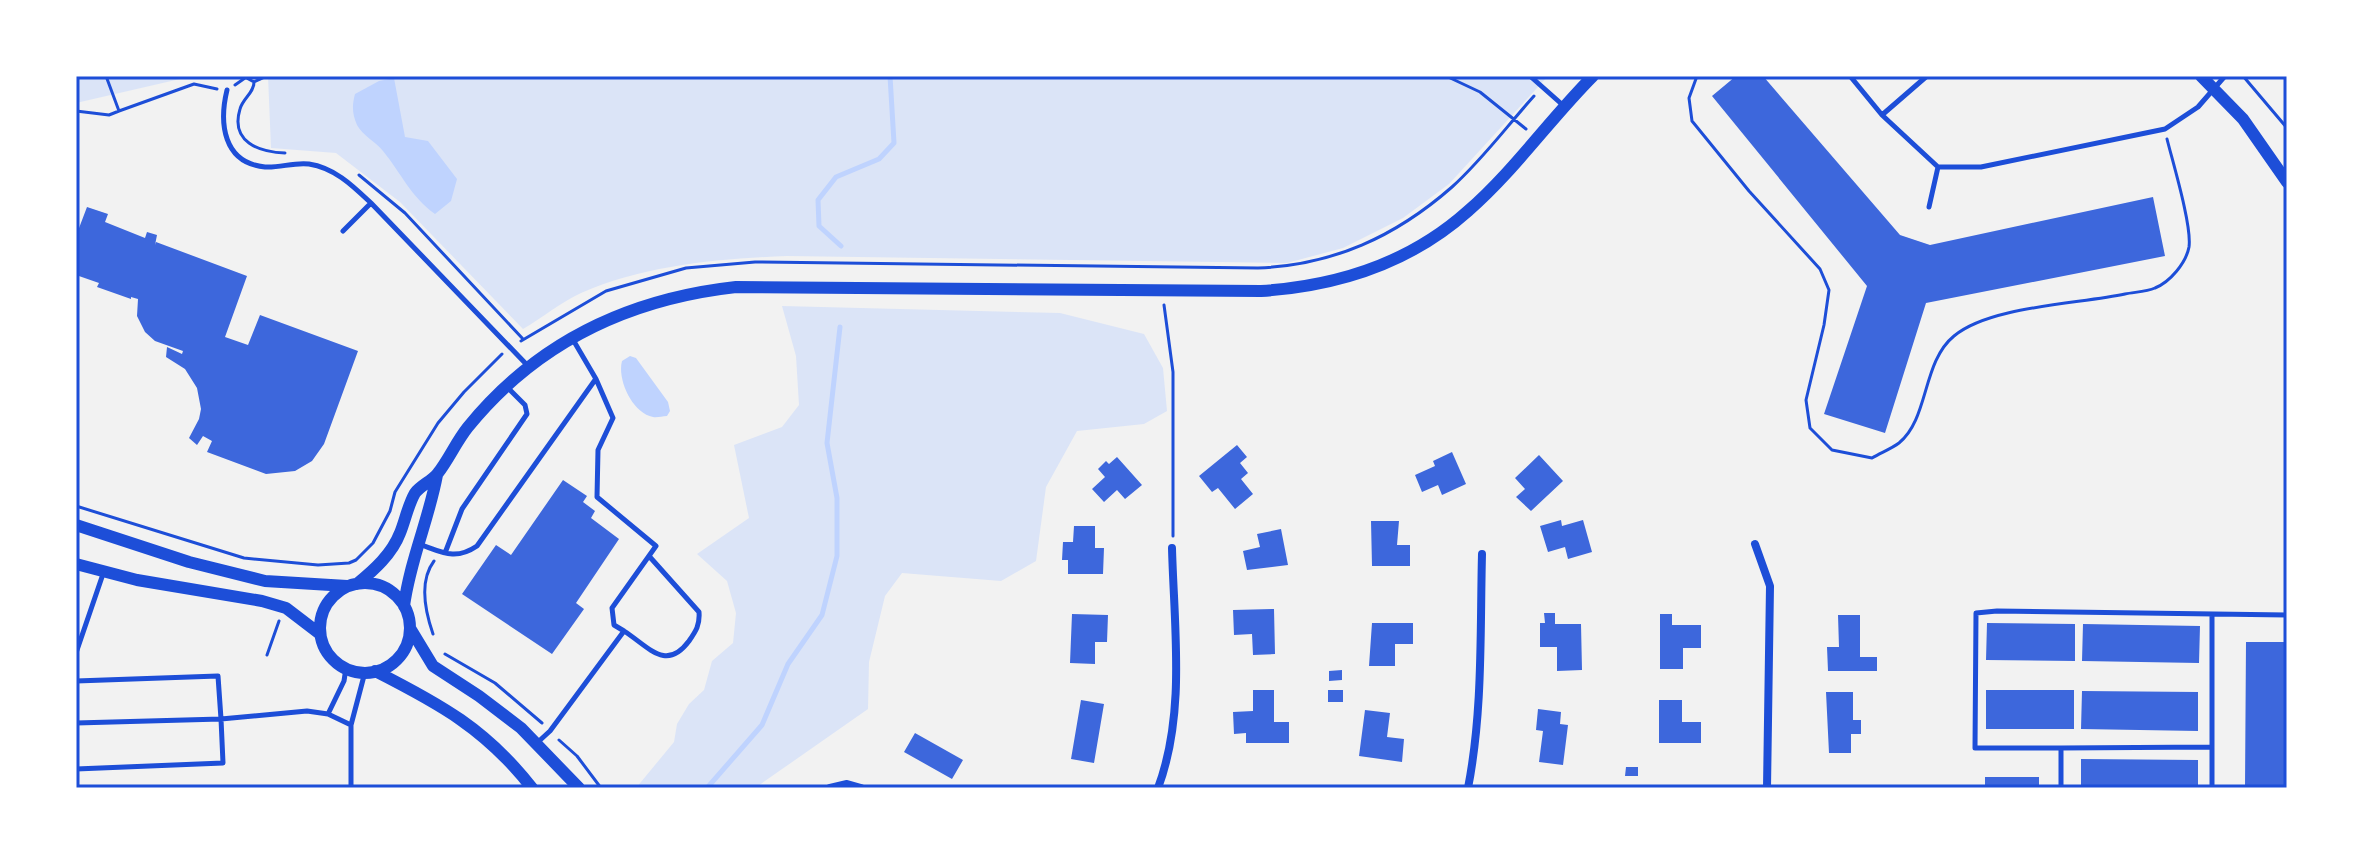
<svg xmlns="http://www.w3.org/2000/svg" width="2363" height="864" font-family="Commissioner,sans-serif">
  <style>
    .green { fill: #dbe4f7 }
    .water { fill: #bfd3fe }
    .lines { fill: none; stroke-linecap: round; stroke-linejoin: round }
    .stream { stroke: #bfd3fe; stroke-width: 5 }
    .building { fill: #3d67dc }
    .path { stroke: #1d4ed8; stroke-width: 3 }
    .service { stroke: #1d4ed8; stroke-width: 5 }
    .minor { stroke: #1d4ed8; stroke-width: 8 }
    .tertiary { stroke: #1d4ed8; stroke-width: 12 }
    .neatline { fill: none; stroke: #1d4ed8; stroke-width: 3 }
  </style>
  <rect width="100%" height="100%" fill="#f2f2f2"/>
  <!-- green -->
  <path class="green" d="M76,76h117l-117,27z
    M268,76h1280l-99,108 -46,34 -60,30 -56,15 -500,-7c-70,3 -141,9 -206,37 -20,9 -39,25 -58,36l-123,-127 -64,-49 -65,-5z
    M782,306l278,7 84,21 19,34 4,43 -23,13 -67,7 -31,56 -10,74 -35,20 -99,-8 -17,23 -16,66 -1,47 -113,79h-119l38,-46 3,-18 12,-20 15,-14 8,-29 21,-18 3,-30 -9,-32 -30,-27 52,-36 -15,-73 48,-18 17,-22 -3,-49z"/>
  <!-- water -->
  <path class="water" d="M394,78l11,59 23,4 29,38 -6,22 -16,13c-24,-17 -34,-41 -52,-63 -7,-9 -21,-16 -26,-26 -5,-11 -5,-20 -2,-31l24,-13z
    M630,356l6,2 32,44 2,9 -3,5c-5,0 -10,2 -14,1 -21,-4 -36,-38 -31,-56z"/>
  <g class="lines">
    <!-- stream -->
    <path class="stream" d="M841,246l-22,-20 -1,-26 18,-23 43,-18 15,-16 -4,-67
      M707,788l55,-63 26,-61 34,-49 15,-59v-58l-10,-55 13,-116"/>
  </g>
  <!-- building -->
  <path class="building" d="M1736,76h27l137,159 30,10 223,-48 12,59 -239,47 -41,130 -61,-19 43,-128 -155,-190z
    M87,207l21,7 -3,8 40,16 2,-6 10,3 -2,10 1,-3 91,34 -22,61 23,8 12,-30 98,36 -34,93 -12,17 -17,10 -29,3 -59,-22 5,-11 -9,-5 -6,9 -8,-7 10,-19 2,-10 -4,-21 -12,-19 -19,-12 1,-10 15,7 1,-3 -28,-10 -10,-9 -8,-16 1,-17 -7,-2v2l-34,-12 2,-4 -23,-8v-39z
    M1237,445l10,12 -7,6 8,10 -7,6 12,15 -18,15 -17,-21 -6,4 -13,-16z
    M1452,452l14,32 -24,11 -4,-10 -16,7 -7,-17 20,-9 -2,-5z
    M1539,455l24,26 -32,30 -15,-14 9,-8 -10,-11z
    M1117,457l25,28 -17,14 -8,-9 -13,12 -12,-13 13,-12 -7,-8 8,-8 3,3z
    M563,480l24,16 -4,6 12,9 -4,7 28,21 -43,64 8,6 -32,45 -90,-60 34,-49 15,10z
    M1561,520l1,6 21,-6 9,32 -24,7 -3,-12 -17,5 -8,-26z
    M1371,521h28l-2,24h13v21h-38z
    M1074,526h21v22h9l-1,26h-35v-14h-6l1,-18h10z
    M1281,529l7,36 -41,5 -4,-19 17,-4 -3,-13z
    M1274,609l1,45 -22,1 -1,-21 -18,1 -1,-25z
    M1544,613h11v11h26l1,46 -25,1v-24h-17v-24h5z
    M1072,614l36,1 -1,27h-12v22l-25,-1z
    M1660,614h12v11h29v23h-18v21h-23z
    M1838,615h22v42h17v14h-49l-1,-24h12z
    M1372,623h41v21h-18v22h-26z
    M1987,623l88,1v37l-89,-1z
    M2083,624l117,2 -1,37 -117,-2z
    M2246,642h41v146h-42z
    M1342,670v10l-13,1v-10z
    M1253,690h21v32h15v21h-43v-10l-12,1 -1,-22 20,-1z
    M1328,690h15v12h-15z
    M1986,690h88v39h-88z
    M2082,691l116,1v39l-117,-2z
    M1826,692h27v28h8v14h-10v19h-22z
    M1081,700l23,4 -10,59 -23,-4z
    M1659,700h23v22h19v21h-42z
    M1538,709l23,3 -1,12 8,1 -5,40 -24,-3 4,-31 -7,-1z
    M1365,710l25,3 -3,24 17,2 -2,23 -43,-6z
    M915,733l48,27 -11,19 -48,-27z
    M2081,759l117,1v28h-117z
    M1626,767h12v9h-13z
    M1985,777h54v11h-54z"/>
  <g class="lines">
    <!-- path -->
    <path class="path" d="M76,76h1
      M243,76l11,6
      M267,76l-13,6c0,11 -11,16 -14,27 -10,33 19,43 45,44
      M1446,76l34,16 46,37
      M1697,76l-8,22 3,23 57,70 71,78 9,21 -5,35 -18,75 4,28 22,22 40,8c8,-5 19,-9 27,-15 30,-24 23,-81 55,-107 36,-30 124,-32 171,-42 9,-2 21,-2 30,-6 15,-6 31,-25 34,-41 3,-21 -16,-84 -22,-108
      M2243,76l44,52
      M235,85l10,-7
      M76,111l33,4 10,-4 -13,-35
      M119,111l75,-27 23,5
      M359,175l46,38 118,126
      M1164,305l9,67v164
      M521,341l85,-50 80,-23 69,-6 503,6c75,-3 137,-31 194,-81 30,-27 55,-61 82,-91
      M76,506l168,52 74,7 31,-2 7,-3 17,-17 17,-32 5,-19 43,-69 26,-31 38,-38
      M433,634c-8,-23 -14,-53 1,-73
      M445,654l50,29 47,40
      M267,655l12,-34
      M559,740l18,16 24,32"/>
    <!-- service -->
    <path class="service" d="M1530,76l35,31
      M1850,76l32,39 45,-39
      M227,90c-8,33 -4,73 38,77 15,1 29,-5 44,-3 26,4 44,22 62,39
      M1882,115l56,52h43l184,-38 33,-22 27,-31
      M1929,207l9,-40
      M343,231l28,-28 158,164
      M419,544c23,8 36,17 58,2l118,-166
      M445,553l17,-44 65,-95 -2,-9 -17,-17
      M2212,614v174
      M624,631c25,16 42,41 65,10 7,-10 11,-16 10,-29l-50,-56
      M76,653l27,-79
      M76,681l142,-5 3,43 -145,4
      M328,714l16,-33 2,-13
      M538,742l12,-11 74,-100 -10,-6 -2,-17 44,-62 -59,-49 1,-47 15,-32 -17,-39 -24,-41
      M2061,748l151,-1
      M76,769l147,-6 -2,-44 86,-8 21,3 23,11
      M351,788v-63l14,-53
      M2061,788v-40h-86l1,-135 21,-2 290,4"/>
    <!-- minor -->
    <path class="minor" d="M1755,544l15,42 -3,202
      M830,788l17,-4 14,4
      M1158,788c28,-75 16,-161 14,-240
      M1468,788c15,-77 12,-156 14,-234"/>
    <!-- tertiary -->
    <path class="tertiary" d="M2201,76l42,43 44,63
      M76,525l113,37 76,19 82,5
      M76,564l61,16 125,21 24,7 34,26
      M320 628a45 45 0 1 1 90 0a45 45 0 1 1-90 0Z
      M357,584c17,-14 35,-30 43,-51 5,-12 8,-28 15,-40 6,-8 17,-12 23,-20 11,-14 18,-31 30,-46 69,-85 160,-128 268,-140l525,4c77,-5 149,-28 207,-80 46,-40 82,-92 125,-135
      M404,606c6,-46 25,-87 33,-131
      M410,628l23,38 46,30 42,32 58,60
      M375,671c65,33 111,58 157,117"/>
  </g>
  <!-- border -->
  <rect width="2363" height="864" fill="none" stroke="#ffffff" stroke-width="156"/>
  <rect x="78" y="78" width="2207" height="708" class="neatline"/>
</svg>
